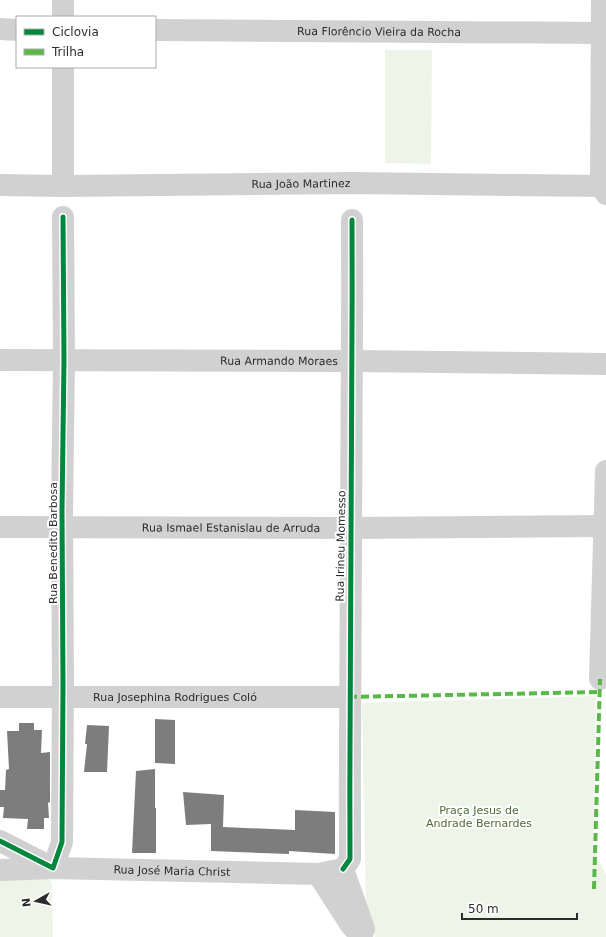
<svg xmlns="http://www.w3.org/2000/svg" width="606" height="937" font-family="'DejaVu Sans',sans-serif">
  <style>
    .green { fill: #eff4e9 }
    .building { fill: #7d7d7d }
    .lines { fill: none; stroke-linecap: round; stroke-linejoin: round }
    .minor { stroke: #d1d1d1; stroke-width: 22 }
    .quiet { stroke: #58b947; stroke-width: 4; stroke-dasharray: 8 4; stroke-linecap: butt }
    .cycleway-casing { stroke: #fff; stroke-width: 8 }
    .cycleway { stroke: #00873e; stroke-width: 5 }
    .labels { text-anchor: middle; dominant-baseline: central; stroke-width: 4; stroke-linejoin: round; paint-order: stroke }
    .street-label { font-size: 11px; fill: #2c2c2c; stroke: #fff }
    .park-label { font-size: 11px; fill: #4e6b36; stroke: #fff }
  </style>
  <rect width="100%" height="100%" fill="#fff"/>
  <!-- green -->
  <path class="green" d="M385,50h47l-1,114 -46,-1z
    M596,696l-3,153 13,26v62h-231l-9,-33 -4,-201z
    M48,879l4,3 1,55h-53v-57z"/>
  <!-- building -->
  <path class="building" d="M155,719l20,1v44l-20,-1z
    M19,723h15v7h8l-1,23 9,-1v50l-2,1 1,15h-5v11h-17l1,-10 -25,-1 1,-11h-4v-17h5l1,-20 3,-1 -2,-38h12z
    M87,725l22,1 -2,46h-23l3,-28h-2z
    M155,769v39h1v45h-24l4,-82z
    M183,792l41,3 -1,32 72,3v-20l40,2v42l-46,-3v3l-78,-3v-27l-25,1z"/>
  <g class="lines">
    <!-- minor -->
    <g class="minor">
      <path d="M602,0l-1,186 5,8"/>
      <path d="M63,17v-17"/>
      <path d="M0,29l17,1"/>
      <path id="s1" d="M155,30l447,3"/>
      <path d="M63,67v119"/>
      <path id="s2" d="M0,185l63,1 290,-3 248,3"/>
      <path id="s3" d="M0,360l353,1 253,3"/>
      <path id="s4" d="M0,527l351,1 255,-2"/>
      <path d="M600,679l6,-208"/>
      <path id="s5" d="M0,697h349"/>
      <path d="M0,841l53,27 9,-26 1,-157 -1,-174 2,-151 -1,-143"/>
      <path d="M343,869l7,-10c-1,-213 3,-426 2,-639"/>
      <path d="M343,869l21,60"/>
      <path id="s6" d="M0,870l53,-2 265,6 25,-5"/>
      <path d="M318,874l33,51 11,12"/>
    </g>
    <!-- quiet -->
    <path class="quiet" d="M349,697l251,-5
      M594,889l6,-210"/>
    <!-- cycleway casing -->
    <g class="cycleway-casing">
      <path id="cycleway" d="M0,841l53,27 9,-26 1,-157 -1,-174 2,-151 -1,-143
        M343,869l7,-10c-1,-213 3,-426 2,-639"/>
    </g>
    <!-- cycleway -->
    <use href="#cycleway" class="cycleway"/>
  </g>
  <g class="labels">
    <!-- street labels -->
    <g class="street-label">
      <text stroke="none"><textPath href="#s1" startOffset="224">Rua Florêncio Vieira da Rocha</textPath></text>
      <text stroke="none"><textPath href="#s2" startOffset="301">Rua João Martinez</textPath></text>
      <text stroke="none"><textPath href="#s3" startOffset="279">Rua Armando Moraes</textPath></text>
      <text stroke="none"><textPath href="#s4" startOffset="231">Rua Ismael Estanislau de Arruda</textPath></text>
      <text transform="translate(53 543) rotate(-90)">Rua Benedito Barbosa</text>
      <text transform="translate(341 546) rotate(-89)">Rua Irineu Momesso</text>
      <text stroke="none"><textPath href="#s5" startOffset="175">Rua Josephina Rodrigues Coló</textPath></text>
      <text stroke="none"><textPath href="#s6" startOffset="172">Rua José Maria Christ</textPath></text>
    </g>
    <!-- park labels -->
    <g class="park-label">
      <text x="479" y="810">Praça Jesus de<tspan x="479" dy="13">Andrade Bernardes</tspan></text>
    </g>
  </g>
  <!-- legend -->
  <rect x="16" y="16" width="140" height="52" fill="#ffffff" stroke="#ababab"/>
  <rect x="24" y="29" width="20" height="6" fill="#00873e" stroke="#ababab"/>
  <text x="52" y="36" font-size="12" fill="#2c2c2c">Ciclovia</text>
  <rect x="24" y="49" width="20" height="6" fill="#58b947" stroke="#ababab"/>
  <text x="52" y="56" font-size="12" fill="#2c2c2c">Trilha</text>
  <!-- north arrow -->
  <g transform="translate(36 901) rotate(262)" stroke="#ffffff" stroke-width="3" paint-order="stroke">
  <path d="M0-3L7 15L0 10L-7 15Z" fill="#2c2c2c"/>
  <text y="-6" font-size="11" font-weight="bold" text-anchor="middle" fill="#2c2c2c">N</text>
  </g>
  <!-- scale -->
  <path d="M462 913v6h115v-6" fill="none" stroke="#2c2c2c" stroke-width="2"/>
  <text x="468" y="913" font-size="12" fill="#2c2c2c" stroke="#ffffff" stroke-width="3" paint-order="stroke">50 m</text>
</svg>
